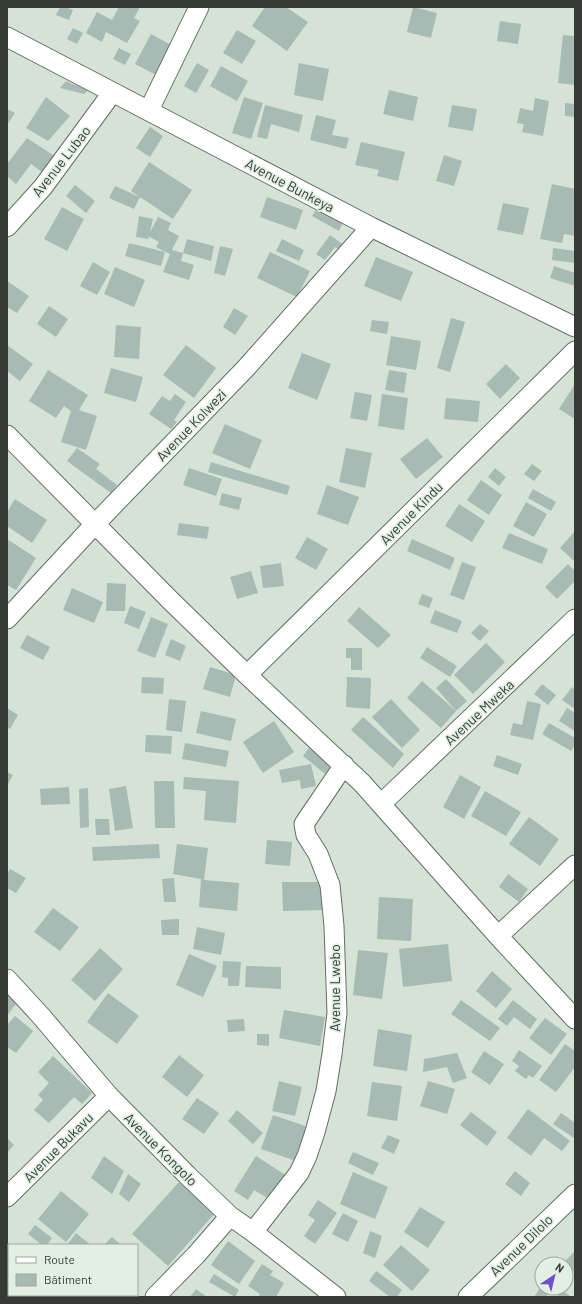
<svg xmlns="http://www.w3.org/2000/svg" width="582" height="1304" font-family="Barlow,sans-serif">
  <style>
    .building { fill: #a7bab4 }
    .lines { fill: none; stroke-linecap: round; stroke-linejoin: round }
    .minor-casing { stroke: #626e63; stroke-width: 21 }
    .minor { stroke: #fff; stroke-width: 19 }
    .labels { text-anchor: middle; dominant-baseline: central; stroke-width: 3.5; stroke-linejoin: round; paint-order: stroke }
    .street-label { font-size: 14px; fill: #353a35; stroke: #e2f0e3 }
  </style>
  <rect width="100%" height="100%" fill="#d5e3d6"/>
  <!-- building -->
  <path class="building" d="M60,7h5l8,3 -4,10 -13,-5z
    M119,7h21l-6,11 6,3 -13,22 -21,-11 -4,10 -16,-9 11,-21 15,8z
    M265,7h21l22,15 -21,29 -35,-25z
    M413,7l24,6 -6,25 -24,-6z
    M500,21l21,3 -3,20 -21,-3z
    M73,28l10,5 -6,11 -10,-5z
    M237,30l19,11 -14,23 -19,-11z
    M151,34l20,11 -15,30 -21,-11z
    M563,35l12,1v49l-17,-2z
    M119,48l12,6 -6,11 -12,-6z
    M197,63l12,7 -13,23 -12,-7z
    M299,63l30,6 -6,32 -29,-6z
    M221,66l27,15 -11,20 -27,-15z
    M66,81l6,3 16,6 -4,4 -24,-6z
    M389,90l29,7 -5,24 -30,-7z
    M46,97l24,19 -22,25 -22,-13z
    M244,97l19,6 -12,36 -19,-6z
    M535,98l14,3 -6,35 -21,-4 2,-8 -7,-1 3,-15 13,3z
    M565,103l10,1v13l-10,-1z
    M265,105l38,10 -4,17 -28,-8 -4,15 -10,-2z
    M452,105l25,4 -4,22 -25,-4z
    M7,109l8,4 -8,12z
    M316,115l20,5 -4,15 17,3 -3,11 -36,-9z
    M150,127l13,9 -13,21 -14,-9z
    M27,138l29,19 -14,15 -11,-8 -15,20 -9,-8v-12z
    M361,142l44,10 -7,29 -21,-5 2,-6 -24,-5z
    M444,155l18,6 -8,25 -18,-5z
    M149,162l43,28 -19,29 -42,-28z
    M552,184l23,5v47l-11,-2 -2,9 -22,-4z
    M75,185l20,16 -9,12 -20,-17z
    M115,186l25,11 -6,12 -25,-11z
    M267,197l36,13 -7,20 -36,-13z
    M503,203l26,5 -6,27 -26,-5z
    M319,204l26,15 -6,12 -27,-15z
    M62,207l22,12 -17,32 -23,-12z
    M139,216l14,3 -3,13 8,-15 13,6 -3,7 11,6 -7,14 11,3 -2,8 13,4 -5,15 -26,-8 7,-18 -14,-7 3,-5 -11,-6 1,3 -13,-2z
    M330,235l14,10 -4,5 -5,-3 -10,13 -9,-6z
    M187,239l27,7 -3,15 -28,-8z
    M282,239l22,11 -5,11 -23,-10z
    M129,243l36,9 -4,14 -36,-10z
    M220,246l13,3 -8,27 -11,-3z
    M553,248l22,3v12l-23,-3z
    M270,252l40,19 -13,26 -40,-19z
    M376,257l37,15 -12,29 -37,-15z
    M93,262l17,10 -13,23 -17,-9z
    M554,266l21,7v13l-25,-8z
    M115,267l30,13 -11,27 -30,-13z
    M7,281l22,15 -12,17 -10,-6z
    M49,306l19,13 -12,18 -19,-13z
    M234,308l14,8 -13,19 -12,-8z
    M451,318l14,4 -15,50 -13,-4z
    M372,320l17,2 -2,12 -17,-3z
    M116,325l25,2 -2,32 -25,-2z
    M391,336l30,5 -5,29 -30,-5z
    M7,345l26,19 -13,17 -13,-10z
    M186,345l30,23 -22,30 -31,-23z
    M302,353l29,11 -14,36 -29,-12z
    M506,364l14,14 -20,21 -14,-15z
    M111,368l32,9 -7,25 -32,-9z
    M48,370l40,25 -9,15 18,6 -11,34 -25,-8 10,-31 -7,-5 -8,12 -27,-17z
    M389,370l18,3 -3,20 -19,-3z
    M575,384v35l-16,-10z
    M355,392l17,3 -5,26 -17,-3z
    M175,394l11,8 -12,18 3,2 -6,7 -22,-15 13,-18 8,5z
    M382,394l26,4 -4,32 -26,-4z
    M446,398l34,3 -2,21 -34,-3z
    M225,424l37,16 -12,29 -38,-16z
    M427,438l16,19 -27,22 -16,-20z
    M77,448l23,16 -4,5 21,16 -6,8 -44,-32z
    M346,448l26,5 -7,35 -26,-6z
    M211,462l79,24 -3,9 -79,-23z
    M532,464l10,7 -8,10 -10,-7z
    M189,468l33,11 -6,17 -33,-11z
    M495,468l11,9 -7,9 -11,-9z
    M481,480l21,15 -13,20 -22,-15z
    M327,485l32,12 -11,28 -31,-11z
    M533,489l23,13 -5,9 -23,-13z
    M222,493l20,5 -3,12 -20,-5z
    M15,499l32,21 -15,23 -25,-17v-14z
    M526,502l21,12 -13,23 -21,-11z
    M459,504l26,17 -13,21 -27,-16z
    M179,523l30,4 -2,12 -30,-4z
    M575,531v31l-15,-14z
    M509,533l39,16 -6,15 -40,-16z
    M307,537l21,12 -12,21 -21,-12z
    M7,539l29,19 -20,32 -9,-5z
    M412,539l43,19 -5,12 -43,-19z
    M462,562l14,5 -12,33 -14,-5z
    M281,563l3,23 -21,2 -3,-22z
    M568,564l7,7v10l-18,18 -12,-12z
    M251,571l7,22 -21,6 -7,-22z
    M107,583l19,1 -1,27h-19z
    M72,588l31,14 -9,21 -31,-13z
    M422,594l11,4 -4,10 -11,-4z
    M130,606l16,6 -7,17 -15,-6z
    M359,607l32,28 -13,13 -31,-27z
    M435,610l27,11 -5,12 -27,-10z
    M151,617l17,7 -13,34 -18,-7z
    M480,624l9,7 -9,10 -9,-8z
    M27,635l23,12 -7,13 -23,-12z
    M171,639l15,7 -6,15 -15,-6z
    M486,643l19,19 -32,32 -19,-19z
    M427,647l30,19 -7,11 -30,-19z
    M346,648h16v22h-11v-12h-5z
    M210,667l26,8 -6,22 -27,-8z
    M142,677l22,1 -1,16 -22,-1z
    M347,677l24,1 -1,31 -24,-2z
    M446,679l21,22 -11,10 -20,-23z
    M422,681l34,30 -15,17 -34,-30z
    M542,684l14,11 -8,10 -14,-11z
    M572,687l3,3v19l-13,-9z
    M169,699l17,2 -4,31 -16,-2z
    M391,699l29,31 -18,18 -30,-31z
    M527,701l14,3 -8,36 -23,-5 3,-12 9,2z
    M7,708l11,7 -8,14 -3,-2z
    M567,708l8,5v18l-16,-10z
    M201,711l35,8 -5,22 -35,-8z
    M363,717l41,37 -11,14 -42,-38z
    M274,721l20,31 -31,21 -20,-31z
    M549,723l26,15v7l-4,6 -29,-17z
    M146,735l26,1 -1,18 -26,-2z
    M185,743l44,8 -3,16 -44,-8z
    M309,748l22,18 -6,8 -22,-18z
    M497,755l25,9 -4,11 -25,-9z
    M311,764l5,22 -15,3 -1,-9 -18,3 -3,-13z
    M7,772l6,3 -6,11z
    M460,775l21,12 -17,32 -21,-12z
    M184,777l55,4 -3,42 -32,-3 2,-29 -23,-2z
    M154,781h20l1,47h-20z
    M126,786l7,42 -18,3 -6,-42z
    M69,787l1,17 -29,1 -1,-16z
    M88,788l1,39 -9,1 -1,-39z
    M485,791l36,21 -15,24 -35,-20z
    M529,817l30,22 -19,27 -31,-22z
    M95,819h14l1,16h-14z
    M267,840l25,2 -2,24 -25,-2z
    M159,844l1,14 -67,3 -1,-14z
    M177,844l31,4 -4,32 35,3 -2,28 -38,-4 2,-28 -28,-5z
    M10,869l16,9 -10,15 -9,-5v-14z
    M508,874l20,15 -9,13 -20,-15z
    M174,878l2,24h-12l-2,-23z
    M282,882h44v28l-43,1z
    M379,897l34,2 -2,42 -34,-2z
    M53,908l26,19 -19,24 -26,-19z
    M179,919v16h-17l-1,-15z
    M197,927l28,6 -4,22 -28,-6z
    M448,944l4,37 -49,6 -4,-38z
    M100,948l23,21 -28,32 -24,-21z
    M358,950l30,3 -6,46 -29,-4z
    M189,954l28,12 -14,31 -27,-12z
    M223,961l18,1 -2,24h-11v-8l-6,-1z
    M246,966l35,1v22l-36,-2z
    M492,971l20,18 -16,19 -20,-17z
    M7,986l14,11 -14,19z
    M108,993l31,23 -22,28 -30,-22z
    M461,1000l39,28 -10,13 -39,-27z
    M513,1000l24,19 -7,10 -16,-12 -7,9 -9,-7z
    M284,1010l41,7 -5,29 -41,-8z
    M15,1016l18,15 -17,22 -9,-6v-22z
    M545,1018l22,16 -16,21 -22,-17z
    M244,1019l1,12 -17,1 -1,-12z
    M378,1029l34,6 -5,36 -34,-5z
    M257,1034h12v12l-12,-1z
    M565,1044l10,7v16l-19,25 -17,-12z
    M519,1050l23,16 -9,12 -4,-3 -3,4 -11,-8 4,-5 -7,-5z
    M484,1051l20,13 -14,21 -19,-13z
    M457,1053l10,25 -14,5 -6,-16 -24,5 1,-13z
    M179,1055l25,20 -17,22 -25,-20z
    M53,1056l39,37 -10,11 -8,-7 -25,26 -15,-13 9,-10 -5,-5 11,-12 -11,-11z
    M279,1081l23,6 -7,29 -23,-5z
    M428,1081l27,8 -8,25 -27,-8z
    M372,1082l30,4 -5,35 -30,-5z
    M197,1098l22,15 -15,21 -22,-15z
    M528,1109l42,32 -8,10 -18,-13 -13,18 -24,-18z
    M237,1110l26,23 -10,11 -25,-23z
    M471,1112l26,20 -10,14 -27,-21z
    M561,1113l14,10v13l-1,2 -21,-14z
    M273,1115l38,13 -12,34 -38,-13z
    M388,1135l12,5 -6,14 -13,-6z
    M7,1138l7,7 -7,8z
    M353,1152l26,11 -6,12 -25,-12z
    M104,1156l20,15 -12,23 -21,-16z
    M256,1156l31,20 -16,24 -17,-10 -6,10 -14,-9z
    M515,1171l15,12 -9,13 -16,-12z
    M353,1172l35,15 -13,32 -35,-15z
    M128,1174l13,10 -12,18 -10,-8z
    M179,1182l36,31 -47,53 -36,-32z
    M61,1191l28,23 -23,28 -28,-23z
    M318,1200l19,13 -22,31 -11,-8 11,-16 -7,-5z
    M420,1207l25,15 -17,26 -24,-16z
    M343,1213l15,8 -10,21 -16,-8z
    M35,1225l17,13 -5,7h-5l-14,-11z
    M370,1231l12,5 -7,22 -12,-5z
    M76,1233l15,12h-24z
    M112,1237l9,8h-17z
    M228,1241l27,20 -16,23 -28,-19z
    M401,1245l29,25 -18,21 -29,-26z
    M575,1251v22l-11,-11z
    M262,1264l11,7 -3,4 14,8 -8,14h-18l2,-3 -12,-8z
    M376,1271l26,19 -5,7h-7l-21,-16z
    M214,1274l25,16 -4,7 -26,-15z
    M540,1288l8,6 -2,3h-12z
    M196,1289l11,8h-17z
    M562,1290l8,6 -1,1h-12z"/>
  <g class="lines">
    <!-- minor casing -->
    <g class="minor-casing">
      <path id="minor" d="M7,37l364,190 204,100
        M149,110l50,-103
        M7,227l36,-40 69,-94
        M7,435l164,166 76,74 115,108 136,153 77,83
        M7,619l88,-95 151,-156 125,-141
        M247,675l328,-324
        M382,803l193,-184
        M498,936l77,-71
        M7,979l34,37 68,80 79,80 42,40 23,16 83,65
        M7,1197l102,-101
        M253,1232l46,-59 8,-17 8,-24 11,-41 6,-37 5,-41 -3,-87 -4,-41 -12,-31 -12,-19 -2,-11 40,-59
        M155,1297l41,-42 34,-39
        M468,1297l107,-103"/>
    </g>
    <!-- minor -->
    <use href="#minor" class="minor"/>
  </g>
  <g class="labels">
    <!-- street labels -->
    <g class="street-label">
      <text transform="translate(61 161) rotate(-52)">Avenue Lubao</text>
      <text transform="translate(290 185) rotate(28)">Avenue Bunkeya</text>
      <text transform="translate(191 425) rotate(-46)">Avenue Kolwezi</text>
      <text transform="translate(411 513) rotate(-45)">Avenue Kindu</text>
      <text transform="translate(479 712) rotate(-43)">Avenue Mweka</text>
      <text transform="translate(334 988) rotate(-90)">Avenue Lwebo</text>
      <text transform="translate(58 1147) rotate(-45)">Avenue Bukavu</text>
      <text transform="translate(161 1149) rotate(45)">Avenue Kongolo</text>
      <text transform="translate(521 1245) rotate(-44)">Avenue Dilolo</text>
    </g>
  </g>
  <!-- border -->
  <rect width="582" height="1304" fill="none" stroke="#353a35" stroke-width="16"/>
  <!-- legend -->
  <rect x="8" y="1244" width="130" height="52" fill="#e2f0e3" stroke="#9da79d"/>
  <rect x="16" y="1257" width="20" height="6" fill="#ffffff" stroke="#9da79d"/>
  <text x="44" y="1264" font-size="12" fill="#353a35">Route</text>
  <rect x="16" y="1274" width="20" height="12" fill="#a7bab4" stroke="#9da79d"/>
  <text x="44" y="1284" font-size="12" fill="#353a35">Bâtiment</text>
  <!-- north arrow -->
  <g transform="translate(554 1276) rotate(35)"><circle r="19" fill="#e2f0e3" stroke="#9da79d"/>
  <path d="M0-3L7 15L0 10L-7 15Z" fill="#6e50c9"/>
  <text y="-6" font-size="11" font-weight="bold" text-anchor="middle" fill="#353a35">N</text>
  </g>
</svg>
